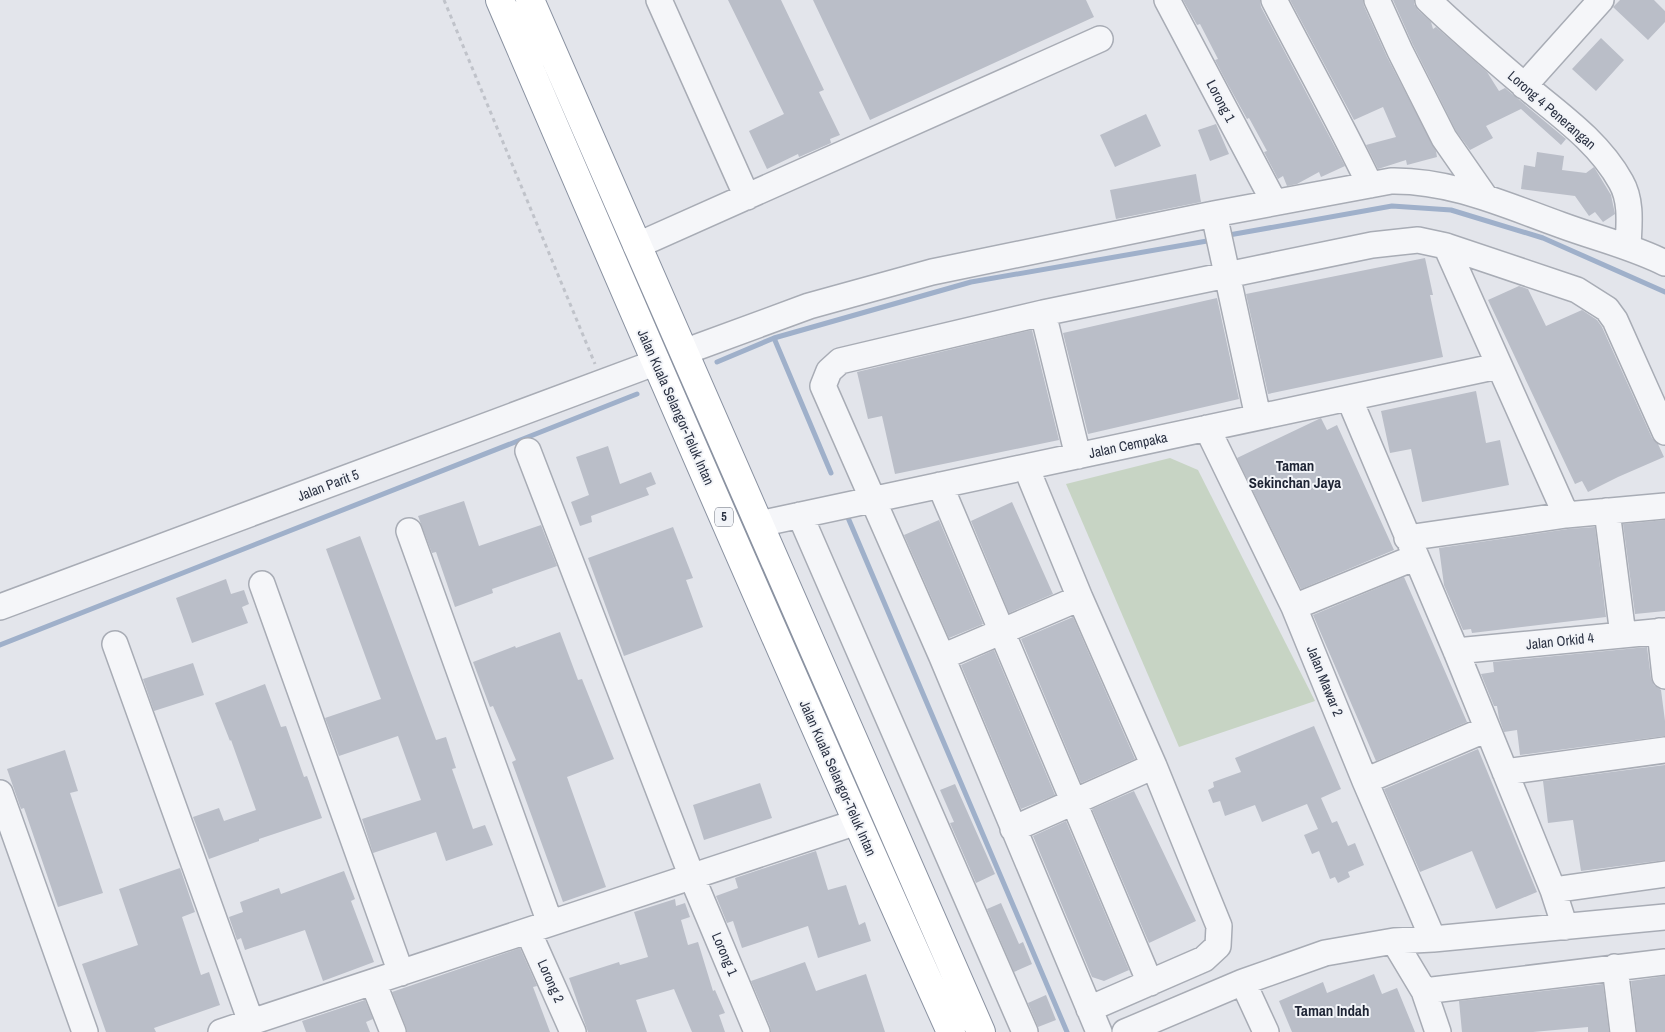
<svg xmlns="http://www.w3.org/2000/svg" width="1665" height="1032" font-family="'Archivo Narrow',sans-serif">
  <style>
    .green { fill: #c7d4c4 }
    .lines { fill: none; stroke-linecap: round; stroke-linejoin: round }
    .stream { stroke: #9fb0ca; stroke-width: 5 }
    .building { fill: #babec8 }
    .minor-casing { stroke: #a8acb5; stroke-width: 28 }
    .highway-casing { stroke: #8a92a1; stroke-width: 30 }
    .path { stroke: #c0c3ca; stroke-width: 3; stroke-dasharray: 4 4; stroke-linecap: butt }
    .minor { stroke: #f5f6f9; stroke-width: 25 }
    .highway { stroke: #fff; stroke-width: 28 }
    .labels { text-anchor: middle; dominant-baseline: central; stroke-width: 4; stroke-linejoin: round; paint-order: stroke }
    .shield { fill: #f2f4f8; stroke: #676c79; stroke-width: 1 }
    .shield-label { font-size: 12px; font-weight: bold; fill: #2b3243 }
    .street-label { font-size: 14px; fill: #2b3243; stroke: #f2f4f8 }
    .neighbourhood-label { font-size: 15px; font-weight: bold; fill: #1d2333; stroke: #f2f4f8 }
  </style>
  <rect width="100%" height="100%" fill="#e3e5eb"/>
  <!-- green -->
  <path class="green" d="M1170,458l28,12 117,231 -136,46 -113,-263z"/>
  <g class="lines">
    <!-- stream -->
    <path class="stream" d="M1229,235l163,-29 59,4 92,28 122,54
      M774,338l57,135
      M717,362l57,-24 197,-56 236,-41
      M846,513l221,519
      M0,645l637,-251"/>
  </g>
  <!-- building -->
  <path class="building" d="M728,0h53l43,90 -5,2 21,43 -10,4 1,4 -32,14 -1,-3 -31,15 -18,-38 35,-17z
    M813,0h273l8,17 -224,103z
    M1183,0h77l1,7 84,159 -24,11 -2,-5 -22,12 -10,2 -4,-10 -5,3 -14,-27 3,-1 -18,-33 -2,1 -21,-38 -11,-21 3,-1 -18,-35 -3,1z
    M1290,0h73l1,6 23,51 49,94 1,6 -30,8 -1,-5 -28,9 -12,-24 30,-8 -13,-30 -29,13z
    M1393,0h21v4l4,6 13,12 2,7 3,-2 51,45 12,19 6,-3 61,51 -5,6 -40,-36 -35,17 7,12 -23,12 -14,-19 -43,-86z
    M1620,0h34l11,11v11l-17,18 -35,-33z
    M1601,38l23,22 -28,31 -24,-22z
    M1146,114l15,32 -46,21 -15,-32z
    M1216,124l13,30 -19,7 -12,-31z
    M1537,152l27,4 -2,14 24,3 8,-6 17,28 4,19 -12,8 -8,-10 -6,4 -14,-20 -54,-7 3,-24 11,2z
    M1196,174l5,28 -85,17 -6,-29z
    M1425,258l8,37h-3l13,62 -175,37 -22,-100z
    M1519,286l9,3 18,37 36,-16 15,10 5,7 50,111 6,6 6,13 -46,20 -30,15 -6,-11 -7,3 -87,-184z
    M1217,298l22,101 -151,35 -25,-101z
    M1032,330l27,110 -164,34 -13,-58 -14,3 -11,-47z
    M1476,391l10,52 14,-3 9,45 -87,17 -11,-53 -21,4 -9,-42z
    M1321,418l6,12 10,-5 57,125 -93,39 -64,-131z
    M608,446l12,38 31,-12 5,12 -10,4 3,7 -58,21 1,6 -12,4 -9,-24 18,-7 -13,-38z
    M464,501l15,45 62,-21 16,41 -65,23 1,4 -38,14 -19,-55 -4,1 -14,-37z
    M1012,502l41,92 -44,19 -38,-92z
    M939,520l44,104 -34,14 -45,-103z
    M1665,520v91l-30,3 -12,-90z
    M673,527l20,51 -7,2 17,47 -79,29 -36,-98z
    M1595,527l11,90 -134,16 -1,-4 -8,1 -19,-45 -5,-37 129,-19z
    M360,536l76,204 10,-3 10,31 -4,1 21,60 12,-4 8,20 -47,16 -10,-29 -63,21 -11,-34 59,-19 -23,-64 -59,20 -14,-38 56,-19 -55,-150z
    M1404,577l63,145 -91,39 -63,-146z
    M226,579l5,15 13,-4 5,14 -7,3 6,16 -56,20 -16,-45z
    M1073,617l62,142 -54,24 -60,-144z
    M560,632l18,48 4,-1 32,80 -47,18 39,110 -43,15 -51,-140 4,-2 -23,-54 -3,1 -17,-45 42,-16 1,2z
    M1647,647l4,31 3,7 7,5 4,31v15l-145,19 -3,-25 -13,2 -5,-14 -2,-12h-3l-13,-32 13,-2 -1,-10z
    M994,650l61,145 -34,14 -60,-144z
    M193,663l11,32 -50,16 -11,-32z
    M265,684l16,43 5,-1 18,51 3,-1 15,42 -63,21v2l-50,18 -16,-42 26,-9 5,13 32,-11 -25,-70 -1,1 -15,-38z
    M1314,726l27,63 -20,9 11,25 5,-2 11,25 7,-3 9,22 -16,7 2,5 -12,6 -3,-6 -5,2 -11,-28 -7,3 -8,-19 14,-6 -11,-25 -45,18 -7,-17 -30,11 -5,-15 -7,2 -5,-13 6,-3 -1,-5 28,-10 -6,-14z
    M1478,749l59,143 -41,17 -24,-58 -52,21 -36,-83z
    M65,750l13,41 -8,2 33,100 -45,14 -34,-99 -3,1 -14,-40z
    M1665,765v95l-84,11 -8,-51 -25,3 -5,-42z
    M760,783l12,35 -68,22 -11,-35z
    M955,784l40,90 -19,9 -26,-60 4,-1 -14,-32z
    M1134,791l62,130 -47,22 -57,-134z
    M1066,821l63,149 -25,11 -12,-4 -59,-141z
    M816,851l12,39 18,-5 13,40 6,-3 6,19 -53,17 -10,-32 -66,22 -9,-27 -6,2 -11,-27 22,-8 -3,-10z
    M180,868l15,44 -13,5 19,58 8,-3 11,33 -66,23 2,4h-50l-24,-68 56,-19 -19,-56z
    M344,871l11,28 -4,2 23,61 -51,19 -18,-51 -60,20 -4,-12 -4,2 -8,-23 14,-5 -3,-10 39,-14 2,6z
    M675,899l1,7 9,-3 5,14 -9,3 7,25 10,-3 15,49 2,-1 10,23 -6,2 6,17h-33l-18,-43 -38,11 11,32h-59l-19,-54 50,-16 1,3 28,-8 -14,-45z
    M1001,903l18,41 4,-2 9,22 -18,8 -27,-63z
    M520,948l17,38 -4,1 17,45h-143l-1,-5 -14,-35z
    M805,962l11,29 50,-17 19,58h-114l-1,-6 -19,-45z
    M1374,974l8,20 15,-6 18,44h-123l-13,-31 44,-19 4,11z
    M1665,976v56h-28l-6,-51z
    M1603,984l6,48h-21v-5l-55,5h-71l-3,-31z
    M1046,995l10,25 -18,7 -10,-24z
    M365,1000l8,19 -7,3 4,10h-64l-4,-11z"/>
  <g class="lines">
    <!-- minor casing -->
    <g class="minor-casing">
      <path id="minor" d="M659,0l88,197
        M1167,0l107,202
        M1274,0c32,62 66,122 96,185
        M1377,0l23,51 44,87 41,59
        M1428,0c31,30 64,58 97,86 35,29 74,56 96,96 11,19 8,43 7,64
        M1524,86l77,-86
        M1214,214l44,203
        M636,246l464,-207
        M1446,246l120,269
        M1043,313l35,143
        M684,352l125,-46 123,-34 282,-58 177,-33c60,-1 114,24 170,44 35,13 70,21 104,38
        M1349,398l107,253 97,239 12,37
        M1207,428l87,179 71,174 68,158
        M528,451l164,426 65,155
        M1026,467l54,131 74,168 65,160 -1,20 -14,13 -115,50
        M940,485l210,498
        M1607,511l16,124
        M800,515l225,517
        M759,524l739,-158
        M409,531l141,392
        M1407,538l159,-23 99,-9
        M262,584l139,389
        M0,607l657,-245
        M1294,607l122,-50
        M1660,631l5,45
        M115,644l136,378
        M1456,651l209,-20
        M942,657l138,-59
        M1505,772l160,-22
        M1365,781l122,-52
        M0,793l85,239
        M1013,829l141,-63
        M1553,890l112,-16
        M528,931l45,101
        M1394,941l30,50 14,41
        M1615,967l8,65
        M373,982l20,50
        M1243,982l23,50
        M1424,991l241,-29
        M221,1032l636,-210
        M1099,1032l-157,-375 -119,-271 6,-15 11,-10 203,-48 329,-68 46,-5 28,6 131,44 30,19 8,11 50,112
        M1125,1032l118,-50 82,-29 69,-12 39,-2 232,-22"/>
    </g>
    <!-- highway casing -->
    <g class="highway-casing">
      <path id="highway" d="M500,0c148,345 297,690 451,1032
        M530,0l451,1032"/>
    </g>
    <!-- path -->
    <path class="path" d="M444,0l151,364"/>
    <!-- minor -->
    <use href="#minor" class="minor"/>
    <!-- highway -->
    <use href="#highway" class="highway"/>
  </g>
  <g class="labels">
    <!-- shield labels -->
    <rect class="shield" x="715" y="507.5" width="18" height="19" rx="4"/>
    <g class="shield-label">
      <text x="724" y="517">5</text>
    </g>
    <!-- street labels -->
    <g class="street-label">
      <text transform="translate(1221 101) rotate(62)">Lorong 1</text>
      <text transform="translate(1552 110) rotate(41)">Lorong 4 Penerangan</text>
      <text transform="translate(676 407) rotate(66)">Jalan Kuala Selangor-Teluk Intan</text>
      <text transform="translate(1128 445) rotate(-12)">Jalan Cempaka</text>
      <text transform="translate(328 485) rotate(-21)">Jalan Parit 5</text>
      <text transform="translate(1560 641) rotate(-6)">Jalan Orkid 4</text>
      <text transform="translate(1325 681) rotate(68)">Jalan Mawar 2</text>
      <text transform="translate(838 778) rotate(66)">Jalan Kuala Selangor-Teluk Intan</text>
      <text transform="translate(725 954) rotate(67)">Lorong 1</text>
      <text transform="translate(551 981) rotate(66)">Lorong 2</text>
    </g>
    <!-- neighbourhood labels -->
    <g class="neighbourhood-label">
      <text x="1295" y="465">Taman<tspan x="1295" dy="17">Sekinchan Jaya</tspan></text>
      <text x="1332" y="1010">Taman Indah</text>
    </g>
  </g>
</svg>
